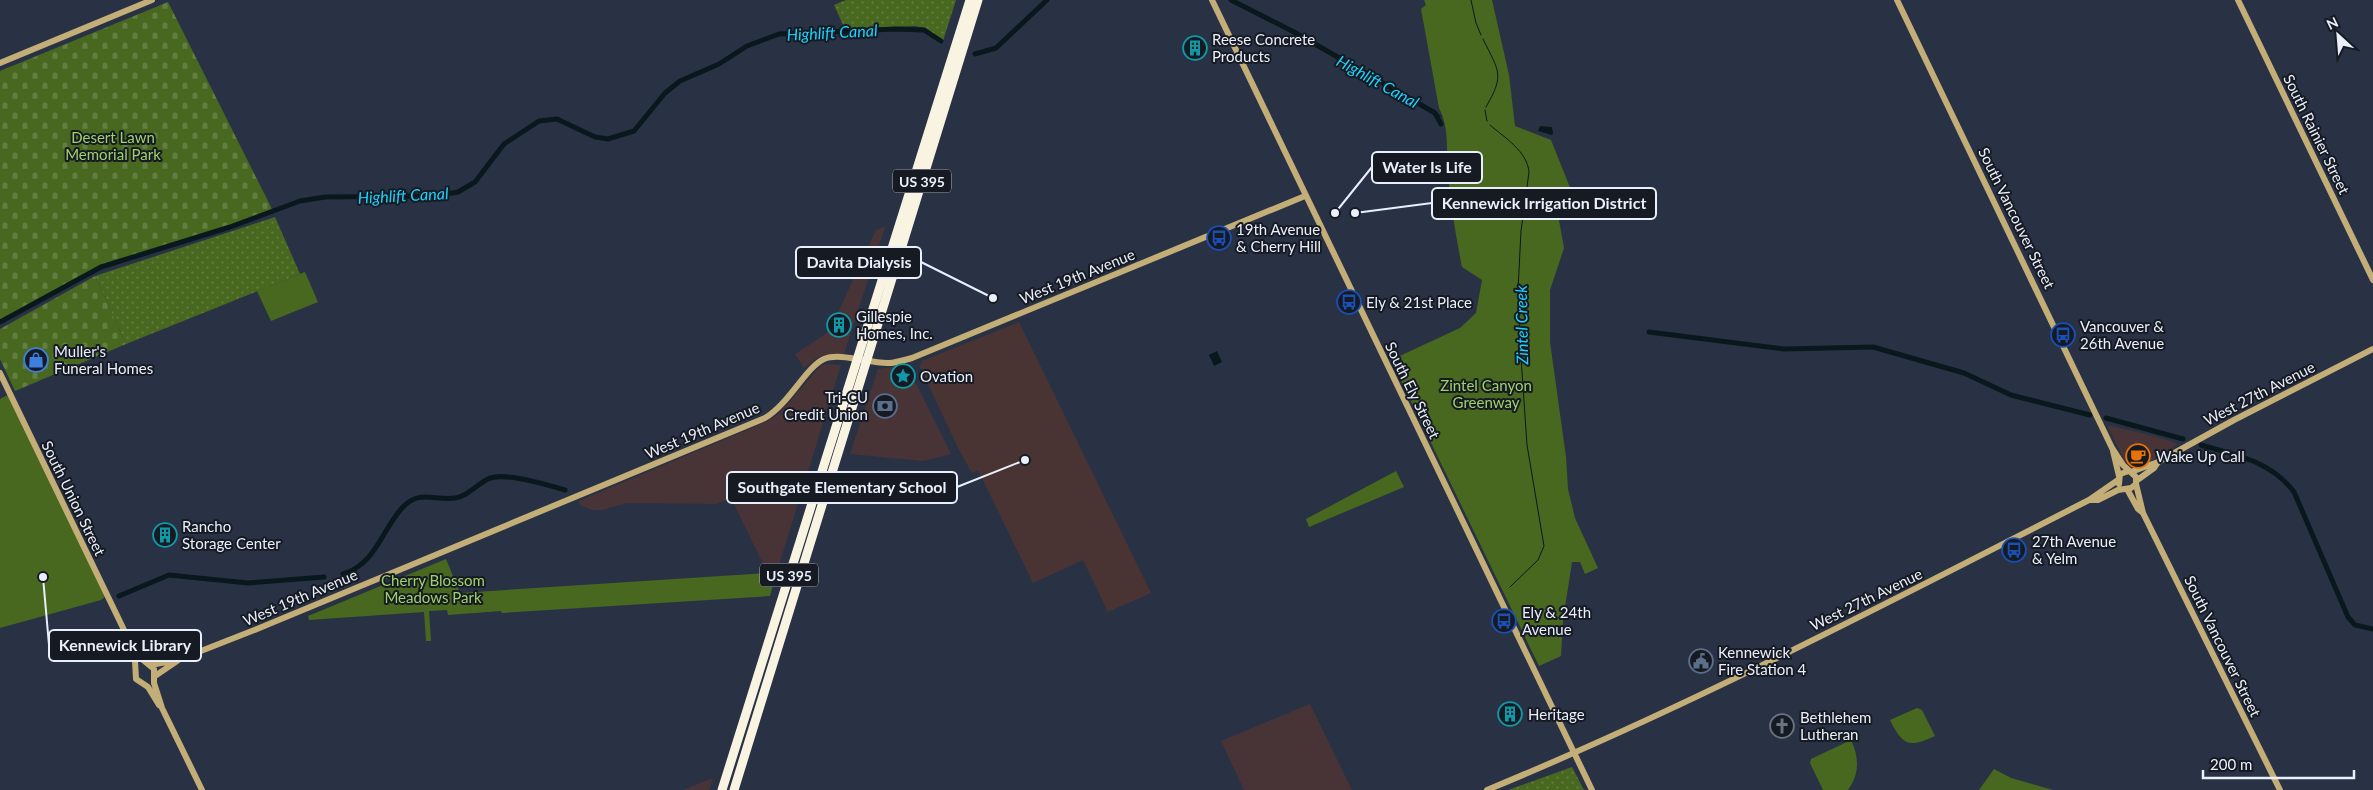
<svg xmlns="http://www.w3.org/2000/svg" width="2373" height="790" font-family="Lato,sans-serif">
  <style>
    .commercial { fill: #483437 }
    .education { fill: #493433 }
    .grass { fill: url(#grass-dots) }
    .cemetery { fill: url(#cemetery-stones) }
    .green { fill: #486820 }
    .water { fill: #09181d }
    .lines { fill: none; stroke-linecap: round; stroke-linejoin: round }
    .stream { stroke: #09181d; stroke-width: 1 }
    .canal { stroke: #09181d; stroke-width: 5 }
    .secondary { stroke: #c4ae77; stroke-width: 6 }
    .highway { stroke: #f9f3e2; stroke-width: 9 }
    .labels { text-anchor: middle; dominant-baseline: central; stroke-width: 4; stroke-linejoin: round; paint-order: stroke }
    .shield { fill: #161a23; stroke: #aaafba; stroke-width: 1 }
    .shield-label { font-size: 14px; font-weight: bold; fill: #e9effb }
    .poi-label { font-size: 15px; fill: #e9effb; stroke: #161a23; text-anchor: start }
    .street-label { font-size: 15px; fill: #e9effb; stroke: #161a23 }
    .park-label { font-size: 15px; fill: #a0d26a; stroke: #161a23 }
    .water-label { font-size: 16px; font-style: italic; fill: #1ad4ff; stroke: #161a23 }
    .leader { fill: none; stroke: #e9effb; stroke-width: 2 }
    .callout-dot { fill: #e9effb; stroke: #161a23; stroke-width: 2 }
    .callout { fill: #161a23; stroke: #e9effb; stroke-width: 2 }
    .callout-label { font-size: 16px; text-anchor: middle; font-weight: bold; fill: #e9effb }
  </style>
  <defs>
    <pattern id="grass-dots" width="8" height="8" patternUnits="userSpaceOnUse" patternTransform="scale(1.25)"><rect width="8" height="8" fill="#486820"/><path d="M2 2h.1M6 6h.1" fill="none" stroke="#627e41" stroke-width="1.8" stroke-linecap="round"/></pattern>
    <pattern id="cemetery-stones" width="16" height="16" patternUnits="userSpaceOnUse" patternTransform="scale(1.25)"><rect width="16" height="16" fill="#486820"/><path d="M2 7V4a2 2 0 0 1 4 0v3zM10 15v-3a2 2 0 0 1 4 0v3z" fill="#627e41"/></pattern>
  </defs>
  <rect width="100%" height="100%" fill="#293245"/>
  <!-- commercial -->
  <path class="commercial" d="M885,227l-41,127h-14l-12,3 -14,11 -9,-14 34,-22 47,-102z
    M824,364l17,1 -68,219 -42,-86 -15,6 -89,-1 -25,7h-10l-12,-5 -1,-4 189,-80 11,-7 37,-43z
    M907,365l44,89 -28,7 -73,-7 28,-85z
    M2107,425l51,12 20,7 -35,22 -9,3 -9,-7z
    M1310,704l42,86h-108l-23,-49z
    M713,778l-4,12h-26z"/>
  <!-- education -->
  <path class="education" d="M1019,322l132,271 -43,19 -25,-52 -50,23 -55,-113 -6,3 -13,-23 -39,-83 2,-6z"/>
  <!-- grass -->
  <path class="grass" d="M846,0h110l-13,41 -17,-13 -11,-2 -70,3 -11,-24z
    M275,217l25,57 -174,70 -31,-68z
    M1572,767l12,23h-76z"/>
  <!-- cemetery -->
  <path class="cemetery" d="M168,2l105,209 -174,58 -99,53v-251z
    M95,276l31,68 -111,47 -15,-32v-30z"/>
  <!-- green -->
  <path class="green" d="M1424,0h68l17,75 6,51 36,14 22,55 -17,9 8,44 -14,42v52l16,115 2,32 7,29 23,50 -13,6 -5,-12h-8l-9,58 -2,36 -22,10 -148,-306 69,-32 16,-15 6,-33 -20,-13c-6,-30 -11,-60 -14,-91 -2,-23 2,-47 -9,-68l-18,-99 5,-4z
    M305,272l13,30 -47,19 -14,-30z
    M10,394l97,201 -6,5 -101,28v-229z
    M1396,471l8,16 -95,40 -3,-8z
    M446,559l14,34 307,-20 6,12 -3,11 -268,17 -1,-2 -53,4 -1,-5 -18,1 2,30h-5l-2,-29 -115,8 -1,-4z
    M1917,708l5,2 13,26c-26,12 -32,10 -45,-16z
    M1851,740c8,17 9,34 -3,50h-25l-13,-27 1,-4z
    M1994,769l17,9 42,12h-74z"/>
  <!-- water -->
  <path class="water" d="M1540,126l12,1 1,6 -1,2 -14,-4z
    M1217,351l5,11 -8,4 -5,-11z"/>
  <g class="lines">
    <!-- stream -->
    <path class="stream" d="M1471,0l5,23 5,12
      M1483,39c16,33 22,35 3,68
      M1485,110l2,11
      M1435,113l6,3
      M1490,125c15,13 37,26 39,47l-8,59 -3,59 2,53 7,102 17,101 -6,14 -28,27"/>
    <!-- canal -->
    <path class="canal" d="M1231,0l63,32 141,81 6,11
      M975,54l21,-6 51,-48
      M0,322l101,-55 129,-40 70,-26 25,-4 110,-1 23,-4 17,-10 29,-38 35,-23 18,-2 38,18 13,2 26,-8 31,-38 15,-12 39,-17 28,-18 32,-12 117,-5 28,1 17,11
      M1649,332l135,17 89,-2 91,26 47,22 79,20
      M2106,418l77,21
      M2201,445c35,10 70,16 93,47l54,125 7,8 18,4
      M343,574c33,-10 38,-43 59,-66 17,-19 32,-7 53,-10 13,-2 21,-13 33,-19 15,-8 60,6 77,11
      M119,596l50,-21 79,8 76,-6"/>
    <!-- secondary -->
    <path class="secondary" d="M1212,0l380,790
      M1897,0l215,448 11,17 13,12v7l-5,4 -13,2 -20,10h-9
      M2238,0l135,280
      M0,63l152,-63
      M0,373l125,259 18,28 11,9v14l8,25 40,82
      M2113,451l6,25
      M2131,472l27,-10 76,-42 139,-71
      M2136,481l18,-13 4,-6
      M2119,484l1,-10 9,-3
      M2136,484l7,29 137,277
      M2127,489l11,20 5,4
      M127,638l8,23 1,18 12,8 11,18
      M150,665l28,-5 79,-31 508,-211c24,-14 41,-51 59,-59 16,-7 47,5 65,4 7,0 15,-3 23,-5l393,-162
      M155,676l22,-15
      M1487,790c206,-85 404,-189 602,-290l29,-20"/>
    <!-- highway -->
    <path class="highway" d="M722,790l248,-790
      M734,790l244,-790"/>
  </g>
  <!-- icons -->
  <defs>
    <g id="building-ring" transform="scale(1.25)"><circle r="9.5" fill="#161a23" stroke="#0f9aa8" stroke-width="1.5"/><path d="M-4-6H4V6H1V3H-1V6H-4ZM-2.5-4.3h1.7v1.8h-1.7ZM.8-4.3h1.7v1.8H.8ZM-2.5-1h1.7V.8h-1.7ZM.8-1h1.7V.8H.8Z" fill="#0f9aa8"/></g>
    <g id="bus-ring" transform="scale(1.25)"><circle r="9.5" fill="#161a23" stroke="#1a4fb4" stroke-width="1.5"/><path d="M-5-6H5V4H4V6H2V4H-2V6H-4V4H-5ZM-3.5-4V0h7V-4ZM-3.5 1.2v1.5H-2V1.2ZM2 1.2v1.5H3.5V1.2Z" fill="#1a4fb4"/></g>
    <g id="shop-ring" transform="scale(1.25)"><circle r="9.5" fill="#161a23" stroke="#3f7fe0" stroke-width="1.5"/><path d="M-5-2.5h2.3a2.7 3.5 0 0 1 5.4 0H5L5.5 6h-11ZM-1.5-2.5h3a1.5 2.3 0 0 0-3 0Z" fill="#3f7fe0"/></g>
    <g id="sight-ring" transform="scale(1.25)"><circle r="9.5" fill="#161a23" stroke="#0f9aa8" stroke-width="1.5"/><path d="M0-6L1.8-2.2L6-1.7L2.9 1.2L3.7 5.4L0 3.3L-3.7 5.4L-2.9 1.2L-6-1.7L-1.8-2.2Z" fill="#0f9aa8"/></g>
    <g id="bank-ring" transform="scale(1.25)"><circle r="9.5" fill="#161a23" stroke="#5c6f8a" stroke-width="1.5"/><path d="M-6-4H6V4H-6ZM0-2.3a2.3 2.3 0 1 0 0 4.6a2.3 2.3 0 1 0 0-4.6Z" fill="#5c6f8a"/></g>
    <g id="cafe-ring" transform="scale(1.25)"><circle r="9.5" fill="#161a23" stroke="#e8710a" stroke-width="1.5"/><path d="M-5.5-4.5H6V0H3Q3 3.5 0 3.5H-2.5Q-5.5 3.5-5.5 0ZM3-3.2v2h1.7v-2ZM-6 4.5H4V6H-6Z" fill="#e8710a"/></g>
    <g id="civic-ring" transform="scale(1.25)"><circle r="9.5" fill="#161a23" stroke="#5c6f8a" stroke-width="1.5"/><path d="M-.6-6.5H3V-4.5H.6V-3L4-1V1h2V6H-6V1h2V-1L-.6-3ZM-1.2 2.5V6h2.4V2.5Z" fill="#5c6f8a"/></g>
    <g id="church-ring" transform="scale(1.25)"><circle r="9.5" fill="#161a23" stroke="#6b7280" stroke-width="1.5"/><path d="M-1.2-6h2.4v3.5h3.3v2.4h-3.3V6h-2.4V-.1h-3.3v-2.4h3.3Z" fill="#6b7280"/></g>
  </defs>
  <g fill-rule="evenodd">
    <use href="#building-ring" x="1195" y="48"/>
    <use href="#bus-ring" x="1219" y="238"/>
    <use href="#bus-ring" x="1349" y="302"/>
    <use href="#building-ring" x="839" y="325"/>
    <use href="#bus-ring" x="2063" y="335"/>
    <use href="#shop-ring" x="36" y="360"/>
    <use href="#sight-ring" x="903" y="376"/>
    <use href="#bank-ring" x="885" y="406"/>
    <use href="#cafe-ring" x="2138" y="456"/>
    <use href="#building-ring" x="165" y="535"/>
    <use href="#bus-ring" x="2014" y="550"/>
    <use href="#bus-ring" x="1504" y="621"/>
    <use href="#civic-ring" x="1701" y="661"/>
    <use href="#building-ring" x="1510" y="714"/>
    <use href="#church-ring" x="1782" y="726"/>
  </g>
  <g class="labels">
    <!-- shield labels -->
    <g class="shield">
      <rect x="893" y="169.5" width="58" height="23" rx="4"/>
      <rect x="760" y="563.5" width="58" height="23" rx="4"/>
    </g>
    <g class="shield-label">
      <text x="922" y="181">US 395</text>
      <text x="789" y="575">US 395</text>
    </g>
    <!-- poi labels -->
    <g class="poi-label">
      <text x="1212" y="39">Reese Concrete<tspan x="1212" dy="17">Products</tspan></text>
      <text x="1236" y="229">19th Avenue<tspan x="1236" dy="17">&amp; Cherry Hill</tspan></text>
      <text x="1366" y="302">Ely &amp; 21st Place</text>
      <text x="856" y="316">Gillespie<tspan x="856" dy="17">Homes, Inc.</tspan></text>
      <text x="2080" y="326">Vancouver &amp;<tspan x="2080" dy="17">26th Avenue</tspan></text>
      <text x="54" y="351">Muller's<tspan x="54" dy="17">Funeral Homes</tspan></text>
      <text x="920" y="376">Ovation</text>
      <text x="868" y="397" text-anchor="end">Tri-CU<tspan x="868" dy="17">Credit Union</tspan></text>
      <text x="2156" y="456">Wake Up Call</text>
      <text x="182" y="526">Rancho<tspan x="182" dy="17">Storage Center</tspan></text>
      <text x="2032" y="541">27th Avenue<tspan x="2032" dy="17">&amp; Yelm</tspan></text>
      <text x="1522" y="612">Ely &amp; 24th<tspan x="1522" dy="17">Avenue</tspan></text>
      <text x="1718" y="652">Kennewick<tspan x="1718" dy="17">Fire Station 4</tspan></text>
      <text x="1528" y="714">Heritage</text>
      <text x="1800" y="717">Bethlehem<tspan x="1800" dy="17">Lutheran</tspan></text>
    </g>
    <!-- street labels -->
    <g class="street-label">
      <text transform="translate(2317 134) rotate(64)">South Rainier Street</text>
      <text transform="translate(2017 218) rotate(64)">South Vancouver Street</text>
      <text transform="translate(1077 276) rotate(-22)">West 19th Avenue</text>
      <text transform="translate(1413 390) rotate(64)">South Ely Street</text>
      <text transform="translate(2259 393) rotate(-27)">West 27th Avenue</text>
      <text transform="translate(702 430) rotate(-23)">West 19th Avenue</text>
      <text transform="translate(74 498) rotate(64)">South Union Street</text>
      <text transform="translate(300 597) rotate(-23)">West 19th Avenue</text>
      <text transform="translate(1866 599) rotate(-26)">West 27th Avenue</text>
      <text transform="translate(2223 646) rotate(64)">South Vancouver Street</text>
    </g>
    <!-- park labels -->
    <g class="park-label">
      <text x="113" y="137">Desert Lawn<tspan x="113" dy="17">Memorial Park</tspan></text>
      <text x="1486" y="385">Zintel Canyon<tspan x="1486" dy="17">Greenway</tspan></text>
      <text x="433" y="580">Cherry Blossom<tspan x="433" dy="17">Meadows Park</tspan></text>
    </g>
    <!-- water labels -->
    <g class="water-label">
      <text transform="translate(832 32) rotate(-3)">Highlift Canal</text>
      <text transform="translate(1378 81) rotate(29)">Highlift Canal</text>
      <text transform="translate(403 195) rotate(-3)">Highlift Canal</text>
      <text transform="translate(1521 325) rotate(-91)">Zintel Creek</text>
    </g>
  </g>
  <!-- callouts -->
  <path class="leader" d="M1335 213L1372 167M1355 213L1432 203M993 298L921 262M1025 460L957 487M43 577L49 645"/>
  <g class="callout-dot">
    <circle cx="1335" cy="213" r="5"/>
    <circle cx="1355" cy="213" r="5"/>
    <circle cx="993" cy="298" r="5"/>
    <circle cx="1025" cy="460" r="5"/>
    <circle cx="43" cy="577" r="5"/>
  </g>
  <g class="callout">
    <rect x="1372" y="152" width="110" height="31" rx="5"/>
    <rect x="1432" y="188" width="224" height="31" rx="5"/>
    <rect x="796" y="247" width="125" height="31" rx="5"/>
    <rect x="727" y="472" width="230" height="31" rx="5"/>
    <rect x="49" y="630" width="152" height="31" rx="5"/>
  </g>
  <g class="callout-label">
    <text x="1427" y="173">Water Is Life</text>
    <text x="1544" y="209">Kennewick Irrigation District</text>
    <text x="859" y="268">Davita Dialysis</text>
    <text x="842" y="493">Southgate Elementary School</text>
    <text x="125" y="651">Kennewick Library</text>
  </g>
  <!-- north arrow -->
  <g transform="translate(2338 35) rotate(334)" stroke="#161a23" stroke-width="4" paint-order="stroke">
  <path d="M0-4L9 19L0 12L-9 19Z" fill="#e9effb"/>
  <text y="-8" font-size="14" font-weight="bold" text-anchor="middle" fill="#e9effb">N</text>
  </g>
  <!-- scale -->
  <path d="M2203 770v8h151v-8" fill="none" stroke="#e9effb" stroke-width="2.5"/>
  <text x="2210" y="770" font-size="15" fill="#e9effb" stroke="#161a23" stroke-width="4" paint-order="stroke">200 m</text>
</svg>
